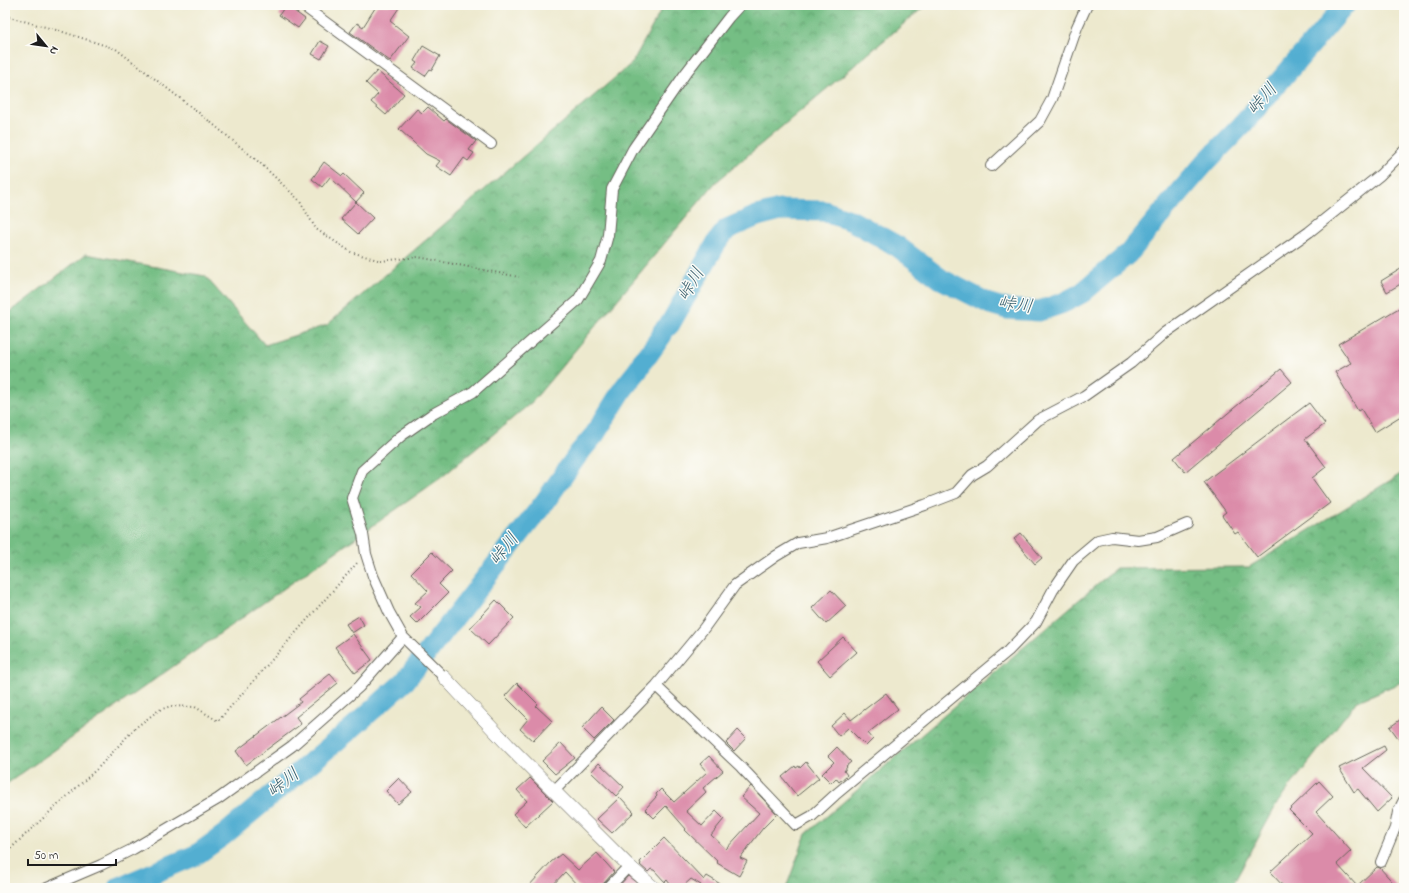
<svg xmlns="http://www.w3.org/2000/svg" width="1409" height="893" font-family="'Indie Flower','Klee One',sans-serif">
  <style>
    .forest { fill: url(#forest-crowns); stroke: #486d50 }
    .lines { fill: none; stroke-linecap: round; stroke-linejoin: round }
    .river { stroke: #53aed1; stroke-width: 21 }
    .building { fill: #db8ba9 }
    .minor-casing { stroke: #65645a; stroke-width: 12 }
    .tertiary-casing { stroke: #65645a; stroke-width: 14 }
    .path { stroke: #65645a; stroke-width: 2; stroke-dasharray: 1 3; stroke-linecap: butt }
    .minor { stroke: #fff; stroke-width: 10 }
    .tertiary { stroke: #fff; stroke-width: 13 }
    .labels { text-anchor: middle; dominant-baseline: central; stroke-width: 3; stroke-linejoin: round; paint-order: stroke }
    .water-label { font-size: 18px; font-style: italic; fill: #355e6d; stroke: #fdfcf7 }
  </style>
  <defs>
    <pattern id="forest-crowns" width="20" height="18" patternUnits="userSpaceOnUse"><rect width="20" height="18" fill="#74be84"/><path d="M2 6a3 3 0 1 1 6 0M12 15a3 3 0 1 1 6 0" fill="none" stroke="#5e9a6b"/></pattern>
  </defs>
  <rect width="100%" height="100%" fill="#fdfcf7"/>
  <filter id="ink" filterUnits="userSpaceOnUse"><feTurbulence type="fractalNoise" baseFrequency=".025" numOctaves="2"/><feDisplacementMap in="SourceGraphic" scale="8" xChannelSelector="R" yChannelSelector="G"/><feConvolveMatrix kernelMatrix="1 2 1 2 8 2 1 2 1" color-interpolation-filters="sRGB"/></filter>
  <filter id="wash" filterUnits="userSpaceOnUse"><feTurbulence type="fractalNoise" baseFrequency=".012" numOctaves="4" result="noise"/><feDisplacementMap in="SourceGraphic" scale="16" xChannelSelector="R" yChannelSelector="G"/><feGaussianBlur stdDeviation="0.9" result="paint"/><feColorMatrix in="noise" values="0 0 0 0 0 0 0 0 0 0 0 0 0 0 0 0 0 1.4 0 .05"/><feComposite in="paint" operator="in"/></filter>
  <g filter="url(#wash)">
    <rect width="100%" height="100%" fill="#ede9ce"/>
    <!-- forest -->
    <path class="forest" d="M664,5h262l-211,178 -183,219 -90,75 -437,308v-469l81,-62 119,22 60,69 62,-20 305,-262z
      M1404,472v209l-48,21 -78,100 -47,86h-445l20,-54 310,-266 133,-1z"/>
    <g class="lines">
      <!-- river -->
      <path class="river" d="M118,888l78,-33 28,-20 128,-107 53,-47 139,-178 35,-50 16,-19 28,-45 15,-19 5,-10 5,-5 14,-20 1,-4 7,-7 47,-82 10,-13 30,-13 23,-6 44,1 28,10 45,25 44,33 49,25 17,5 32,2 24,-8 19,-10 47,-40 39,-47 37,-43 37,-38 103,-120"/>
    </g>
    <g id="blocks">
      <!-- building -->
      <path class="building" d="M286,5l19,14 -7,9 -19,-13z
        M377,5h24l-11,16 19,15 -19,25 -40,-29 7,-9 6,4z
        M320,41l9,5 -8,13 -9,-5z
        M423,46l17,10 -8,14 -2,-1 -5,7 -12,-8 4,-5 -3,-2z
        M377,71l27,23 -18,21 -15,-13 7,-8 -12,-11z
        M428,107l16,14 2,-2 30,22 -7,9 5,3 -6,8 -4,-3 -13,18 -15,-10 4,-5 -14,-7 -27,-25 18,-20 5,4z
        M324,162l18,14 2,-2 20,19 -8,9 -26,-25 -8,10 -10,-8z
        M356,202l17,16 -15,16 -17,-15z
        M1404,267v15l-17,10 -6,-11z
        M1404,305v109l-29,18 -14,-23 -3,2 -23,-39 16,-9 -13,-19z
        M1281,369l11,13 -107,90 -11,-14z
        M1309,403l16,21 -20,15 21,28 -14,11 18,25 -73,54 -19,-25 -3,2 -13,-19 4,-3 -22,-30z
        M1021,533l21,25 -7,6 -21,-25z
        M432,552l20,19 -13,13 9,9 -31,31 -7,-7 11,-10 -6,-4 13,-12 -17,-18z
        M831,590l15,16 -20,18 -14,-16z
        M496,600l18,18 -26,27 -18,-17z
        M359,616l5,9 -12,8 -6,-9z
        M353,634l19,26 -17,13 -20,-26z
        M843,637l14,15 -27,24 -13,-15z
        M330,674l8,9 -42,34 5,7 -55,41 -10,-14 65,-49 -2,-3z
        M517,683l21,21 -2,2 16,15 -19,20 -13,-12 8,-10 -23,-23z
        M886,693l12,16 -30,24 5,6 -7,7 -18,-18 -9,8 -8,-10 14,-13 6,7z
        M601,707l13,13 -20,20 -12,-12z
        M1404,717v29l-14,-19z
        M738,730l8,8 -12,13 -8,-8z
        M561,743l14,15 -20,16 -13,-13z
        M1384,746l2,4 -23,18 29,30 -15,14 -19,-23 -4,3 -15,-24z
        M837,747l14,15 -5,4 1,1 -3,4 3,4 -8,7 -3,-4 -5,5 -9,-9 12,-12 -6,-6z
        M709,756l14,15 -20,17 3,4 -20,19 16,15 14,-15 8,8 -13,16 15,14 33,-36 -18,-16 10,-11 26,28 -14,14 -23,30 7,3 -8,15 -22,-13 1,-1 -33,-32 1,-1 -20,-23 -12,12 -9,-9 12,-13 -1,-2 5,-5 13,13 33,-30 -7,-8z
        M806,762l13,16 -22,18 -15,-19 13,-11 1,2 3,-2 1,2z
        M599,763l25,24 -8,9 -25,-24z
        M399,778l13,14 -14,12 -12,-13z
        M530,778l23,23 -28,26 -12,-13 14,-13 -10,-11z
        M1319,781l14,15 -17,16 35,39 -14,13 20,22 20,-19 3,1 18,20h-113l-15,-16 42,-39 -23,-23z
        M620,797l14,15 -22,21 -15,-14z
        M664,838l40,42 3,-4 20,12h-28l2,-3 -10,-6 -10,9h-8l-6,-8 -2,2 -11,-12h-1l-2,-1 -3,3 -8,-7 1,-1 -1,-2z
        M597,853l17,19 -11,12 -1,4h-22l-15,-16 -15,16h-23l24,-26 10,-8 17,16z
        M628,876l10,8 -4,4h-17z"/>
    </g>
  </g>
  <g filter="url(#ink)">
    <use href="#blocks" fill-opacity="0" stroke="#65645a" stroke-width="1"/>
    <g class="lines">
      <!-- minor casing -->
      <g class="minor-casing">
        <path id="minor" d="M302,5l189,139
          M991,166l49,-45 12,-22 25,-72 10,-22
          M444,677l-41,-40 -14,-25 -16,-36 -7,-22 -3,-20 -11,-36 10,-27 39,-35 30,-21 42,-23 105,-92 23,-39 7,-26 4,-46 21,-40 52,-75 44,-57 11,-12
          M656,686l85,81 55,58 16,-9 23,-21 173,-144 28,-29 17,-32 20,-29 25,-21 14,-3 26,3 19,-3 30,-13
          M554,791l102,-105 48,-58 31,-43 41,-29 22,-13 29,-5 98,-33 31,-12 16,-18 15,-9 51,-46 46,-24 47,-33 34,-30 144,-101 71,-57 24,-24
          M1381,862l14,-34 3,-16 6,-12
          M47,888l54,-23 32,-16 85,-50 74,-53 67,-59 44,-50
          M608,888l21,-22"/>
      </g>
      <!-- tertiary casing -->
      <g class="tertiary-casing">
        <path id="tertiary" d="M444,677l64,68 121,121 25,22"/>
      </g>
      <!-- path -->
      <path class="path" d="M5,16l55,15 56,18 87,67 57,47 39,37 17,29 35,23 30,9 37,-4 101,20
        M5,854l22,-21 71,-65 37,-40 24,-18 12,-4 24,1 23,14 140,-159"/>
      <!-- minor -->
      <use href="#minor" class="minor"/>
      <!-- tertiary -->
      <use href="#tertiary" class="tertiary"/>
    </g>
  </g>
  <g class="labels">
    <!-- water labels -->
    <g class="water-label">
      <text transform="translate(1263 100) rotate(-49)">峠川</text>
      <text transform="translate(692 285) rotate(-60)">峠川</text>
      <text transform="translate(1015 306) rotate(7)">峠川</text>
      <text transform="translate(505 550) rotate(-52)">峠川</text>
      <text transform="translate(284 784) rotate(-39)">峠川</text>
    </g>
  </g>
  <!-- margin -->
  <rect width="1409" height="893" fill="none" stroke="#fdfcf7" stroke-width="20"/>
  <!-- north arrow -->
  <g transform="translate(46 46) rotate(119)" stroke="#fdfcf7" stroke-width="3" paint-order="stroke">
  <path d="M0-3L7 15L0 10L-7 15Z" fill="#1c1c1c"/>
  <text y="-6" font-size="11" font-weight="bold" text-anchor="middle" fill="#1c1c1c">N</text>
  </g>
  <!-- scale -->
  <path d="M28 859v6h88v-6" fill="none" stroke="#1c1c1c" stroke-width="2"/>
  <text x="34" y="859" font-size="12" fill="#1c1c1c" stroke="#fdfcf7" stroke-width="3" paint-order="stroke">50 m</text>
</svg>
